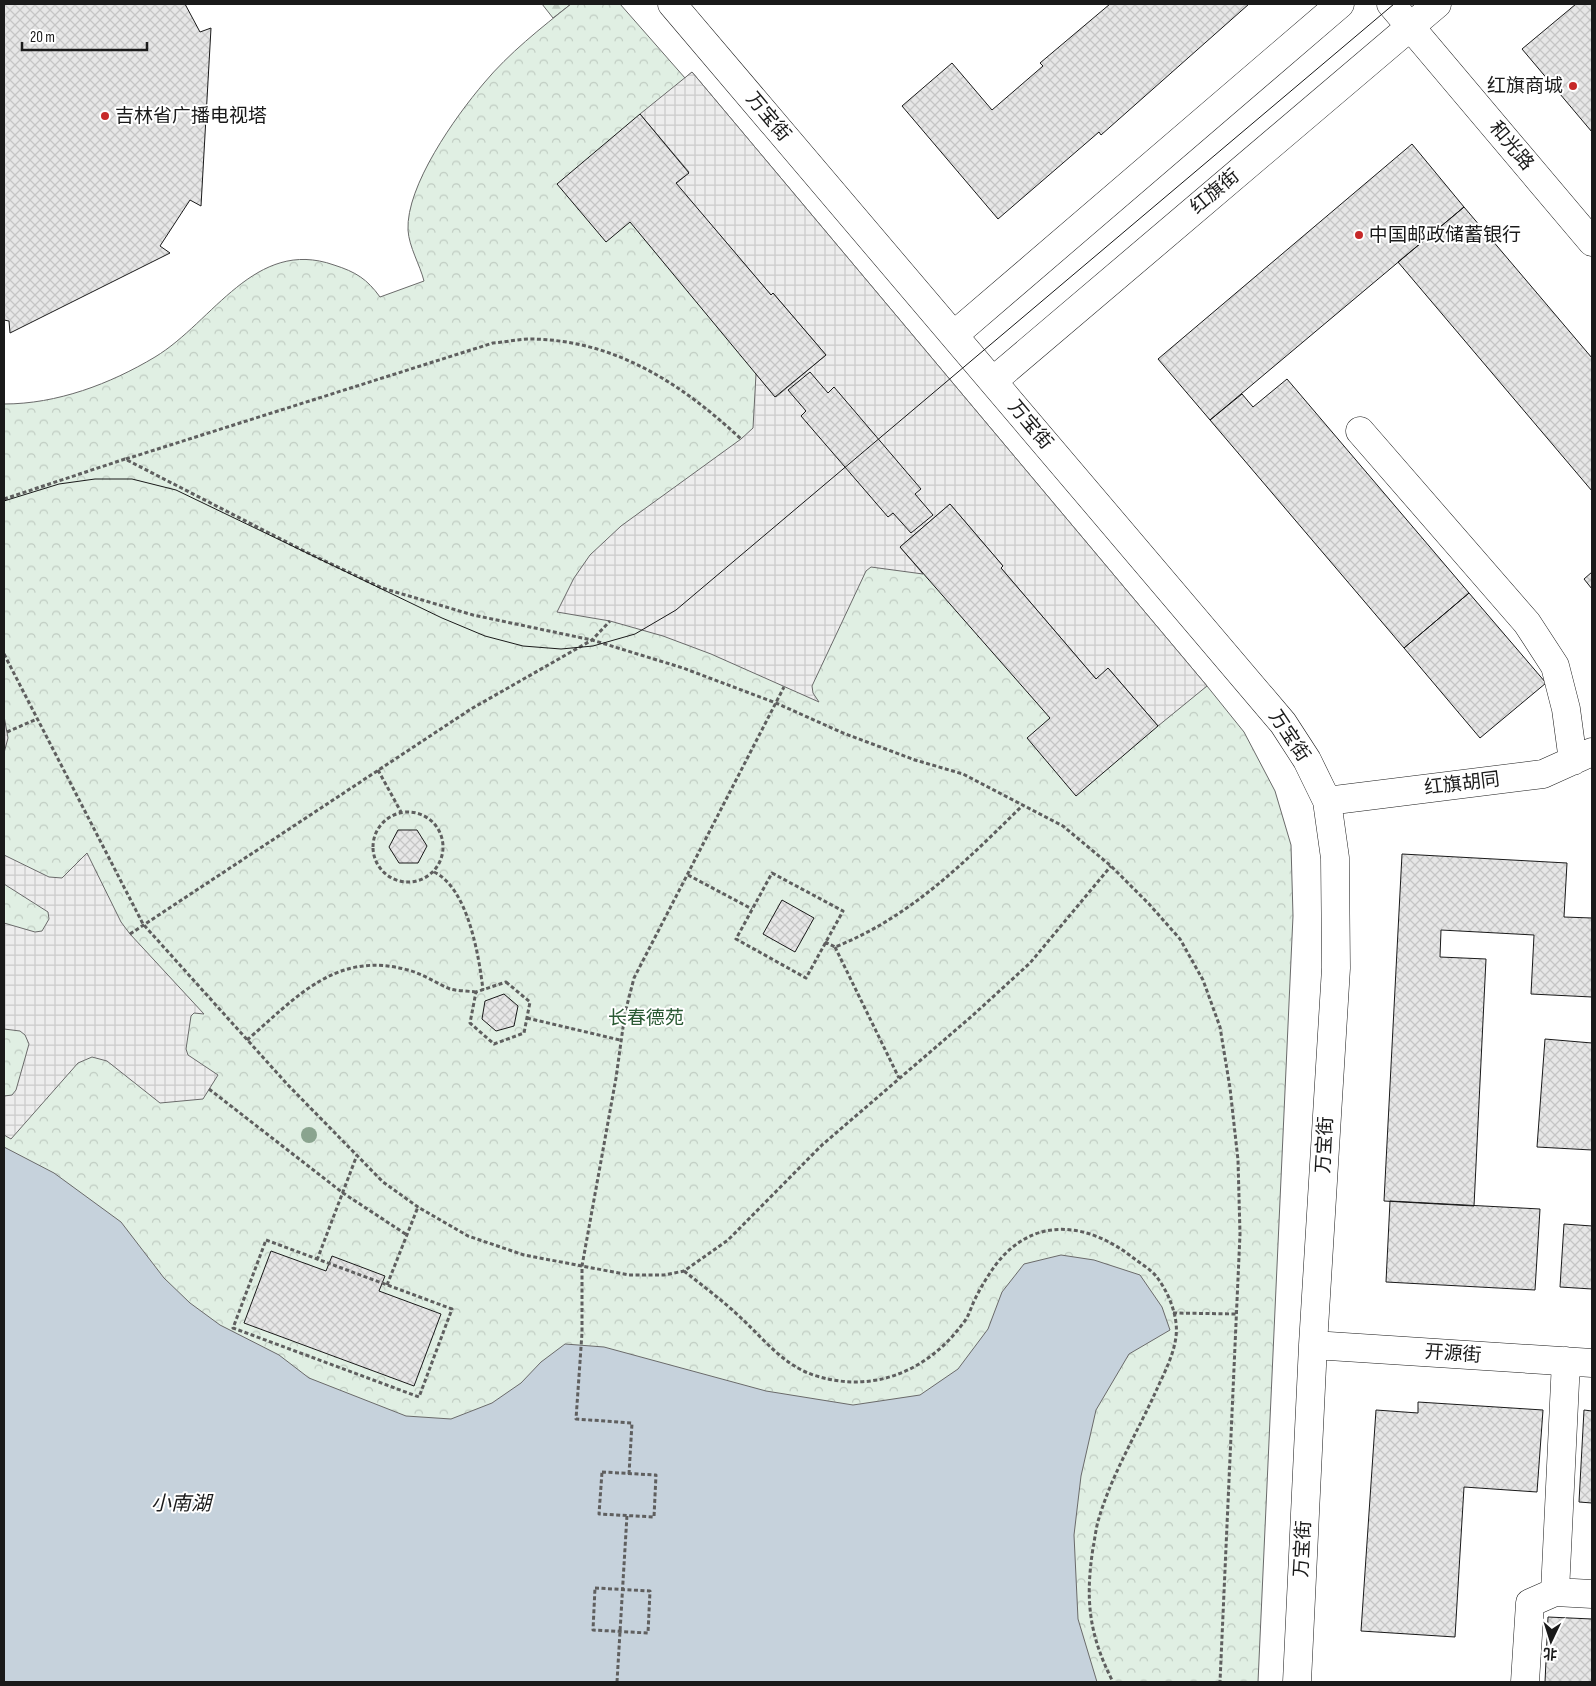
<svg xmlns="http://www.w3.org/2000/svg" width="1596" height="1686" font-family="'Sofia Sans Condensed','Noto Sans SC',sans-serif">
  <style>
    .forest { fill: url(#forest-firs); stroke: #6a6a6a }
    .park { fill: url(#park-crowns); stroke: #6a6a6a }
    .plaza { fill: url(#plaza-grid); stroke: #6a6a6a }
    .water { fill: #c6d2dc; stroke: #6a6a6a }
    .building { fill: url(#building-cross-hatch); stroke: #1a1a1a }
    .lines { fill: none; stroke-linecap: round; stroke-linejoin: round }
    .minor-casing { stroke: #1a1a1a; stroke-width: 29 }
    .path { stroke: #5f5f5f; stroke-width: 3; stroke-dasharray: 4 2.5; stroke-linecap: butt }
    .minor { stroke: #fff; stroke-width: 28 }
    .tram { stroke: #1a1a1a; stroke-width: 1 }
    .tree { fill: #8aa48f }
    .poi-dot { fill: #c62828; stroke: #fff; stroke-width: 2 }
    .labels { text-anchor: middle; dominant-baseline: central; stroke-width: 4; stroke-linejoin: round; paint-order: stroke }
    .poi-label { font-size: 19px; fill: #1a1a1a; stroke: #fff; text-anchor: start }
    .street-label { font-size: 19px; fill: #1a1a1a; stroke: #fff }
    .park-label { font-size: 19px; fill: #2b5a34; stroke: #fff }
    .water-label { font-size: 20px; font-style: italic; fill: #1a1a1a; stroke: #fff }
  </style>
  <defs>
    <pattern id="forest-firs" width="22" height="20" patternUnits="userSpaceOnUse" patternTransform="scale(1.25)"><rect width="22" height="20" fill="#e0efe3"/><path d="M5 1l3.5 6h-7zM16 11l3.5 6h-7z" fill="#c0ccc2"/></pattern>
    <pattern id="park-crowns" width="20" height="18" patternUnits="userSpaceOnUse" patternTransform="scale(1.25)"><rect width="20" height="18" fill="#e0efe3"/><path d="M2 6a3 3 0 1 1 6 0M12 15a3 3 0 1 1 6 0" fill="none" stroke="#c0ccc2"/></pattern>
    <pattern id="plaza-grid" width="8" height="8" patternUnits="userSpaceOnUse" patternTransform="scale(1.25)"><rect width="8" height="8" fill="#ededed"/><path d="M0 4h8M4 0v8" fill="none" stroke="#cbcbcb"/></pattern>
    <pattern id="building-cross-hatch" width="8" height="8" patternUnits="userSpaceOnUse" patternTransform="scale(1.25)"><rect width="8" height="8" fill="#e6e6e6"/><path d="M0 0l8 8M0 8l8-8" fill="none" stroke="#c5c5c5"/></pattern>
  </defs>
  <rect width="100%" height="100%" fill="#fff"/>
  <!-- forest -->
  <path class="forest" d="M542,4h29l-18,14z"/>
  <!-- park -->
  <path class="park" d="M571,4h49l65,74 7,-6 515,614 37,46 31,59 16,54 2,71 -35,766h-1254v-1278c53,0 106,-20 151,-47 58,-35 100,-120 179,-92 22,7 33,14 46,32l44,-16c-4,-16 -15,-34 -16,-51 -2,-44 47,-113 76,-147 25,-30 57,-55 87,-79z"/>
  <!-- plaza -->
  <path class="plaza" d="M692,72l515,614 -49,40 -49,-57 -13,10 -95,-111 2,-2 -53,-62 -50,43 23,27 -52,-7 -5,4 -54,115 1,7 6,9 -108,-48 -48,-18 -53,-15 -53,-9 17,-34 16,-23 31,-29 120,-87 12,-11 3,-54 20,23 50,-42 -53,-62 -2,2 -95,-111 13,-12 -49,-58z
    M4,716l4,22 -4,15z
    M87,853l34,69 9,12 74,80 -10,-1 -3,3 -5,33 2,6 30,20 -15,24 -43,4 -53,-42 -15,-4 -14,6 -67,76 -7,-4v-39l8,-1 4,-5 13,-46 -4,-9 -5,-4 -16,-2v-106l31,9 7,-1 7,-12 -1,-7 -44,-28v-29l45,22 13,1z"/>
  <!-- water -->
  <path class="water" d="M4,1147l50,26 67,49 43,56 26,25 30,22 59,30 30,23 97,38 45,3 41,-16 29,-20 20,-21 24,-18 39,3 162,44 87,14 67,-10 38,-26 30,-40 14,-37 22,-28 37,-9 33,5 46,15 22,32 8,23 -41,24 -33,56 -15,66 -7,59 4,84 19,63h-1093z"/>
  <!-- building -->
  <path class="building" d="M4,4h181l15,28 11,-4 -10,178 -11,-6 -30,46 10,7 -160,80 -1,-12 -5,-1z
    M1110,4h139l-148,131 -2,-3 -101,87 -96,-113 50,-43 40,47 51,-44 -3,-3z
    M1576,4h16v128l-70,-83z
    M640,114l49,59 -13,10 95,112 2,-2 53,62 -51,42 -145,-175 -24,20 -49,-58z
    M1412,144l52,63 -254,213 -52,-61z
    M1464,207l128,151v133l-194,-229z
    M810,372l18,21 6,-6 87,102 -6,5 18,21 -22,18 -18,-20 -5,4 -87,-101 5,-5 -18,-21z
    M1287,379l182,214 -65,55 -194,-228 32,-26 11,13z
    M950,504l53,62 -2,2 95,111 12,-11 50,58 -82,70 -49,-58 23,-20 -150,-171z
    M1592,572v17l-8,-10z
    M1469,593l77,90 -66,55 -76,-90z
    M398,830h19l10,16 -9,17h-19l-10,-16z
    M1402,854l165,9 -3,54 28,1v79l-61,-3 3,-59 -93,-5 -1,27 46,2 -12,247 -90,-5z
    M782,900l32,18 -19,34 -32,-18z
    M504,994l14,12 -4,20 -18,5 -14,-12 3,-18z
    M1545,1039l47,4v107l-55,-3z
    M1390,1201l150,8 -5,81 -149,-8z
    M1564,1224l28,2v63l-32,-2z
    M271,1251l55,20 6,-15 53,20 -6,15 62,23 -27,72 -170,-63z
    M1418,1402l125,8 -6,82 -73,-5 -9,150 -94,-6 15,-221 42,3z
    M1584,1410l8,1v92l-13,-1z
    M1548,1617l44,2v63h-47z"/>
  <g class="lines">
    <!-- minor casing -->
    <g class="minor-casing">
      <path id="minor" d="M672,4l611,719 24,37 20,41 8,57 1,110 -23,377 -16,337
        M1391,4l201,238
        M954,335l386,-331
        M993,381l444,-377
        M1360,431l167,192 28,43 11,43 7,52
        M1327,801l216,-27 49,-22
        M1313,1345l279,18
        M1555,1592l37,2
        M1525,1682l5,-79 25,-11 11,-231"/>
    </g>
    <!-- path -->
    <path class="path" d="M126,459l367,-116c13,-1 26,-4 38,-4 84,1 151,45 210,100
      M4,499l121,-40 181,93 76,36 91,27 119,25 91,28 93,35 67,30 72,27 48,14 100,52 48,40 38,38 31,35 23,41 17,47 10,61 8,72 2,74 -20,448
      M4,654l139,270 144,160 96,98 35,25 50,29 56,19 58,11 47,9h35l20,-4 44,-31 94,-95 150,-129 58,-53 81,-97
      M7,732l30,-13
      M378,770l23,42
      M373 847a35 35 0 1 1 70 0a35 35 0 1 1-70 0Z
      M434,872c34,16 45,84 49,118
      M772,873l71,38 -37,67 -70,-39z
      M688,875l64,34
      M130,934l341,-225 121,-69 18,-19
      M825,942l10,5c76,-30 131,-86 188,-142
      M835,947l64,131
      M506,982l24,20 -6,31 -30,11 -24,-21 6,-31z
      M527,1018l93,22
      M247,1040c50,-43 89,-90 161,-70 15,4 28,13 42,19 8,2 18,2 26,3
      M209,1089l134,104 64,42
      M266,1240l186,69 -33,88 -186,-69z
      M317,1260l40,-105
      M684,1271c19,15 38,29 56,46 25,23 45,51 80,60 57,16 110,-8 144,-55 5,-6 7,-15 11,-23 7,-14 17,-31 28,-43 39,-41 89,-30 129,1 8,6 18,12 24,19 10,13 18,30 20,47 3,23 -11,48 -20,68 -19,42 -44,83 -57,127 -3,9 -4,20 -6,30 -8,52 -4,87 20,134
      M387,1285l31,-78
      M1173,1313l64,1
      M602,1472l54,3 -2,42 -55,-3z
      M629,1474l3,-51 -56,-4 6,-86v-67l34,-188 9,-65 9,-35 150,-291
      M595,1588l55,3 -2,42 -55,-3z
      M617,1682l10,-167"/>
    <!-- minor -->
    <use href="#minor" class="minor"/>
    <!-- tram -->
    <path class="tram" d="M4,501l55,-17 36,-5h37l44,11 266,128 43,18 38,10 38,3 32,-3 42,-12 41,-24 718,-606"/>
  </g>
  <!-- trees -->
  <circle class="tree" cx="309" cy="1135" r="8"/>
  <!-- markers -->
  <g class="poi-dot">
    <circle cx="1573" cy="86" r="5"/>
    <circle cx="105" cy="116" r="5"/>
    <circle cx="1359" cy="235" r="5"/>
  </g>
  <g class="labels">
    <!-- poi labels -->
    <g class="poi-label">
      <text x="1563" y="86" text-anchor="end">红旗商城</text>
      <text x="115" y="116">吉林省广播电视塔</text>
      <text x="1369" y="235">中国邮政储蓄银行</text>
    </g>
    <!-- street labels -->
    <g class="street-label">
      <text transform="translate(768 117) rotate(50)">万宝街</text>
      <text transform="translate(1511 146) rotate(50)">和光路</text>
      <text transform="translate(1215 192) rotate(-40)">红旗街</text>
      <text transform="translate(1030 425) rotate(50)">万宝街</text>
      <text transform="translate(1289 736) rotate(56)">万宝街</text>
      <text transform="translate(1462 784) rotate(-7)">红旗胡同</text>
      <text transform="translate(1325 1145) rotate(-87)">万宝街</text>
      <text transform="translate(1453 1354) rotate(4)">开源街</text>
      <text transform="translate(1303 1549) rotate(-87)">万宝街</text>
    </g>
    <!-- park labels -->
    <g class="park-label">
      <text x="646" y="1018">长春德苑</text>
    </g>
    <!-- water labels -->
    <g class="water-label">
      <text x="181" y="1504">小南湖</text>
    </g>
  </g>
  <!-- border -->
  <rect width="1596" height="1686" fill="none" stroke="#1a1a1a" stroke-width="10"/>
  <!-- north arrow -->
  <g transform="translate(1551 1641) rotate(184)" stroke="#ffffff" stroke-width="4" paint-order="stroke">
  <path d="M0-4L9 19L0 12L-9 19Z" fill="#1a1a1a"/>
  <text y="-8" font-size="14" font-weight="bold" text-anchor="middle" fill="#1a1a1a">北</text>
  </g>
  <!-- scale -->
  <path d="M22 42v8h125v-8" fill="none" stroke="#1a1a1a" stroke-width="2.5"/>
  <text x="30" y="42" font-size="15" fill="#1a1a1a" stroke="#ffffff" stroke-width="4" paint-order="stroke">20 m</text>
</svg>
